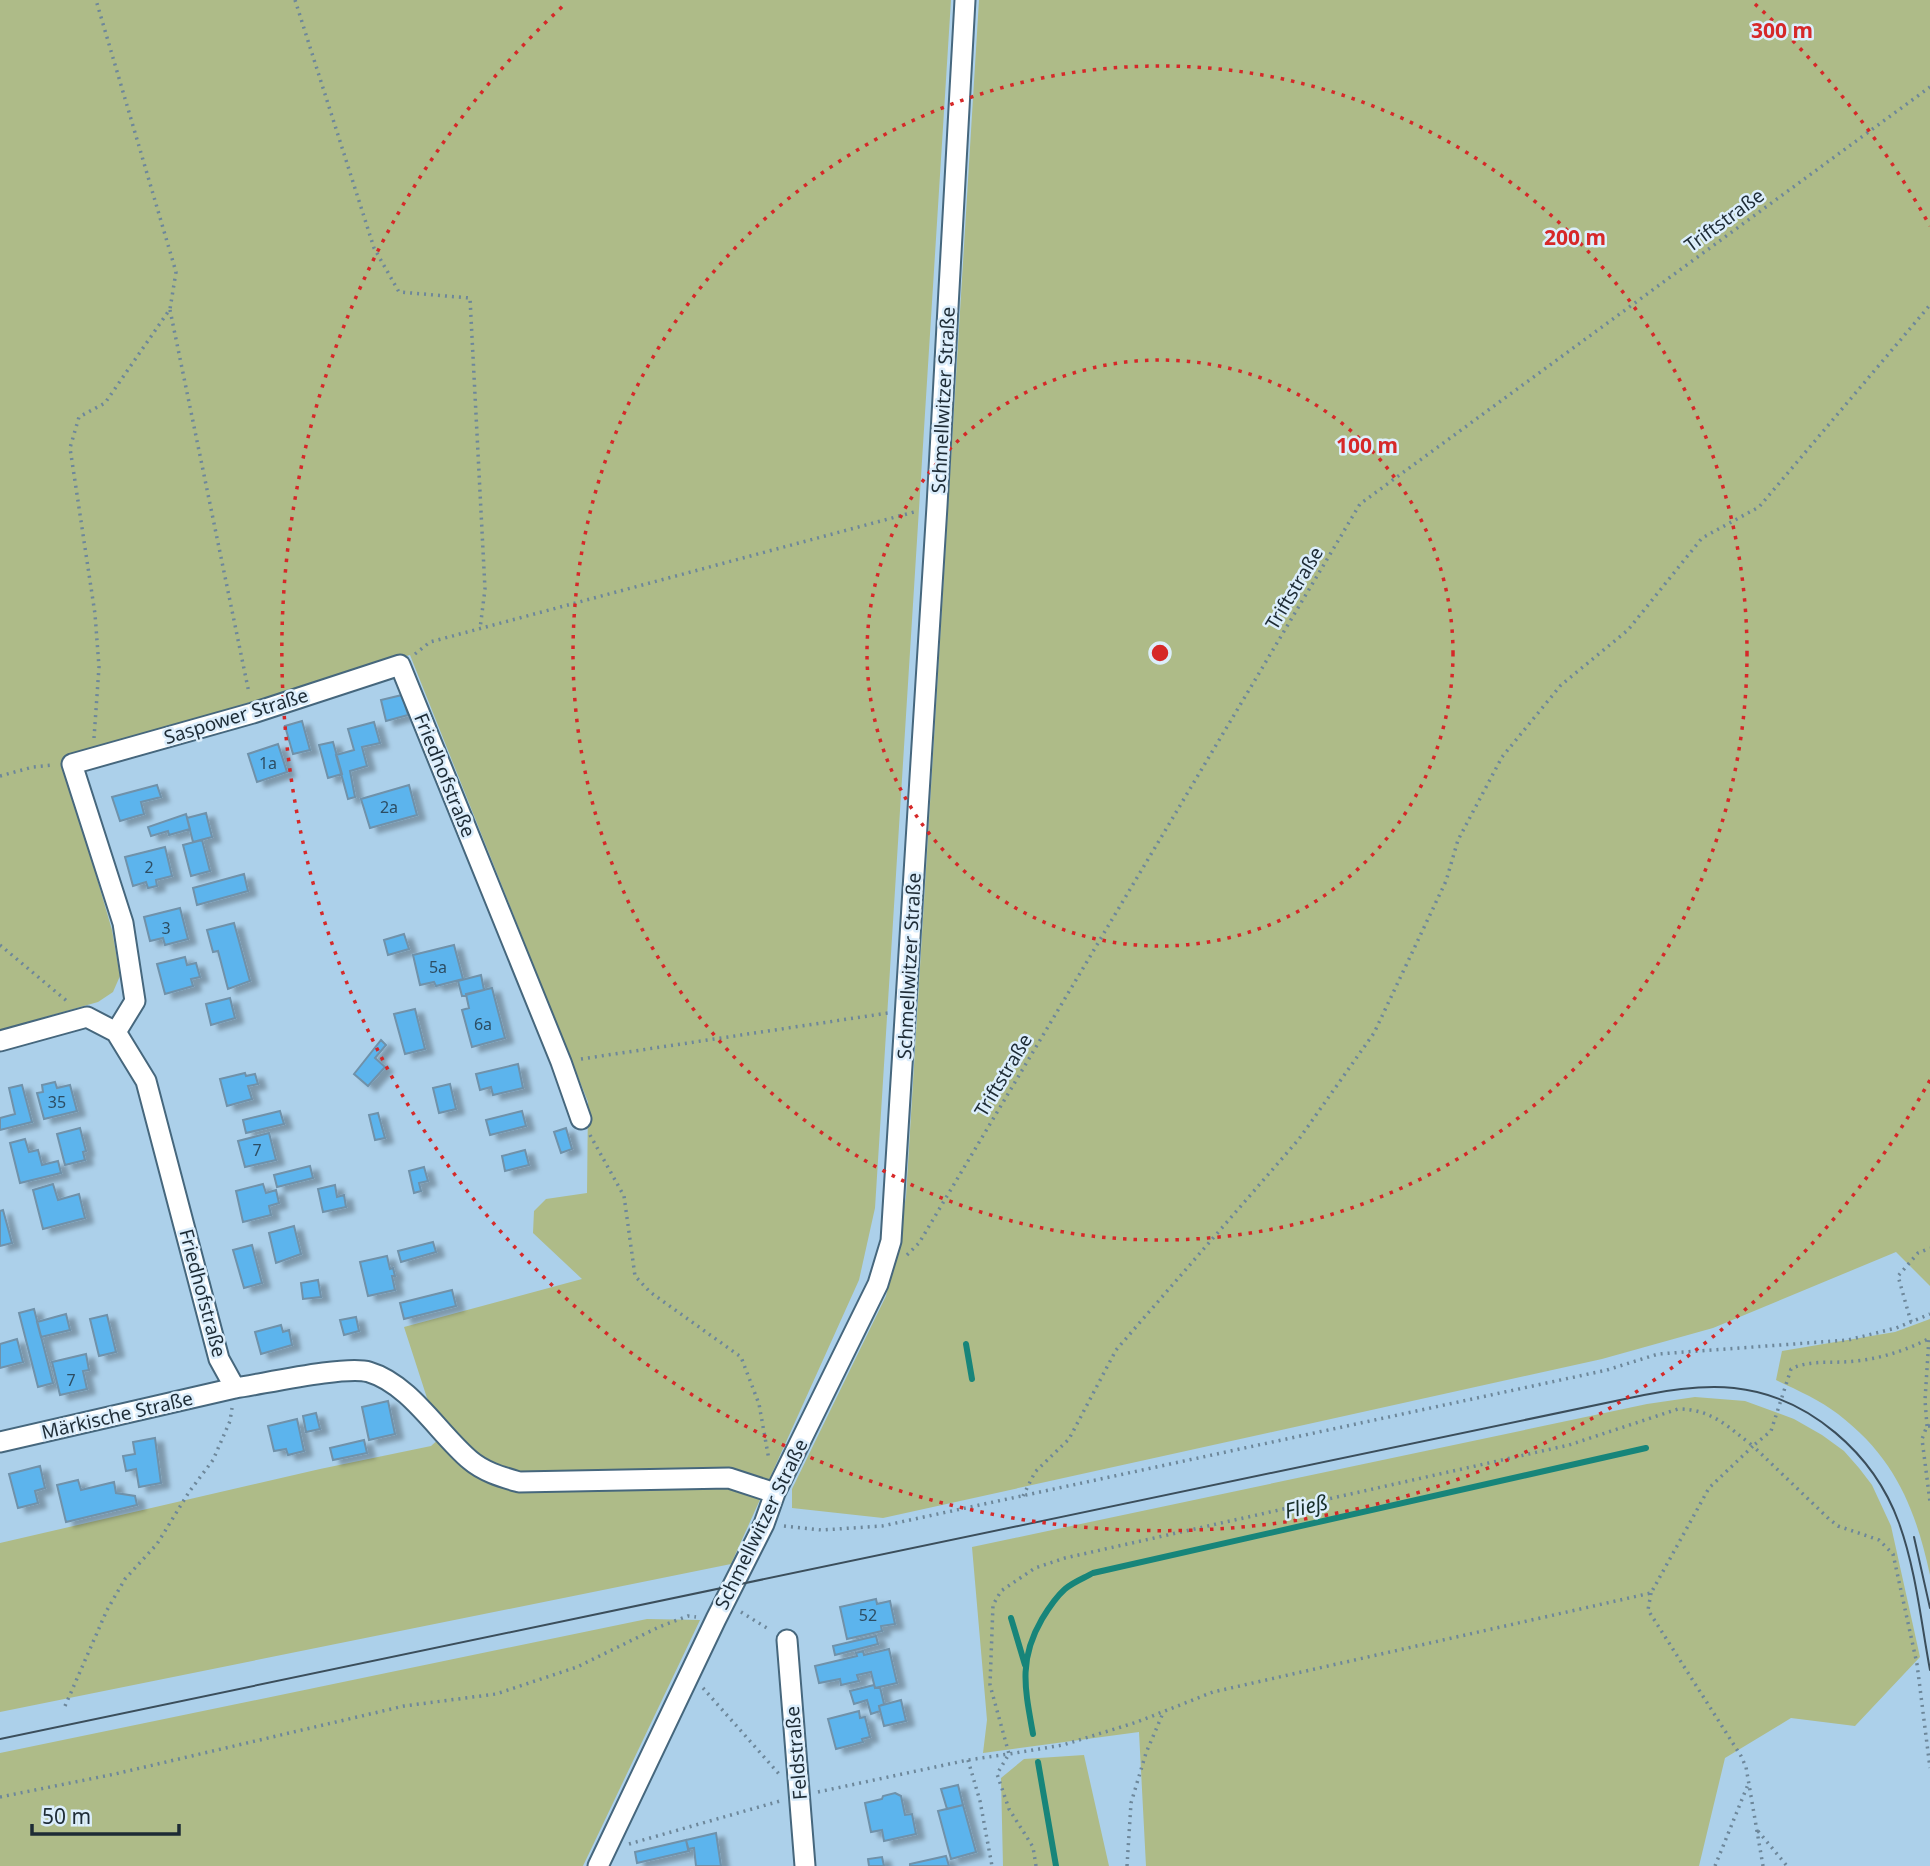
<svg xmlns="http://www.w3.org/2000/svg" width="1930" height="1866" font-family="'Noto Sans',sans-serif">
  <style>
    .green { fill: #aebb88 }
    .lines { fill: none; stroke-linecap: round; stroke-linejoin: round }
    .stream { stroke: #17857a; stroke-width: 6 }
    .building { fill: #5cb4ed; stroke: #6f91a9; stroke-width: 2; filter: url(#shadow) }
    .minor-casing { stroke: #46677d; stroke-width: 23 }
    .path { stroke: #6d879a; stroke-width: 3.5; stroke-dasharray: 2 5; stroke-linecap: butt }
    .minor { stroke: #fff; stroke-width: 19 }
    .tram { stroke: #3b4e5b; stroke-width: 2 }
    .ring { fill: none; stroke: #d62828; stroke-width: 3.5; stroke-dasharray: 3.5 7 }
    .labels { text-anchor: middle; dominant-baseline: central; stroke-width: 5; stroke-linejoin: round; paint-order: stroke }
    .number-label { font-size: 16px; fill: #2d4d63 }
    .street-label { font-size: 19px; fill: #1d2b35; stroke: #dceefc }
    .water-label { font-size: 21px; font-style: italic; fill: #182f2a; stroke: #dceefc }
    .centre { fill: #d62828; stroke: #dceefc; stroke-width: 3.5 }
    .ring-label { font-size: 21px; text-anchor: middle; font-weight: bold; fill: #d62828; stroke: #dceefc; stroke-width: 5; stroke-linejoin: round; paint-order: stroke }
  </style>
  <defs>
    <filter id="shadow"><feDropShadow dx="8" dy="4.5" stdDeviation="2" flood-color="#0004"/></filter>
  </defs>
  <rect width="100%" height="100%" fill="#acd0ea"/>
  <!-- green -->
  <path class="green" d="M0,0h951l-76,1208 -16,72 -128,284 -731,148v-169l320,-74 111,-23 17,-15 -21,-33 -23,-71 178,-48 -49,-46 1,-22 12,-12 41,-6 1,-91 -178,-447 -348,103 50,172 8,46 -7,16 -15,10 -98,28z
    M979,0h951v1286l-34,-34 -183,76 -111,31 -719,159 -91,-10v-19l94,-193 20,-99z
    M1930,1319v256c-15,-68 -35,-117 -92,-161 -18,-14 -41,-24 -62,-34l6,-29 113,-19z
    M1695,1397l50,4 49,18 28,16 22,16 15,17 13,17 19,41 29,131 -65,69 -64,-8 -66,40 -26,108h-553l-7,-134 -156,21 4,-33 -15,-173 675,-143z
    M647,1619l53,1 -117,246h-583v-113z
    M1084,1755l25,111h-106l-2,-88 23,-19z"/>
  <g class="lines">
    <!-- stream -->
    <path class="stream" d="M966,1344l6,35
      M1011,1618l14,47
      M1033,1734c-8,-45 -15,-74 9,-115 6,-10 14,-22 23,-30 8,-7 19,-11 28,-16l553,-125
      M1038,1762l18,104"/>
  </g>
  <!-- building -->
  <path class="building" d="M402,695l6,20 -22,6 -5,-21z
    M302,721l8,29 -17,4 -8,-28z
    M374,722l6,21 -18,4 5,19 -17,5 5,26 -7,2 -12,-44 18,-5 -6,-21z
    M333,742l9,32 -14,4 -9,-33z
    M278,744l9,28 -30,10 -9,-28z
    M157,785l4,12 -20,5 3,12 -24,7 -8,-24z
    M409,785l8,30 -47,13 -9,-29z
    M206,813l6,24 -19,5 -6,-24z
    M186,814l4,15 -21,6 -1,-4 -17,5 -3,-9z
    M202,840l8,31 -19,5 -8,-31z
    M165,847l7,29 -16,4 1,6 -9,2 -2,-6 -13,4 -8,-29z
    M244,874l4,17 -51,14 -4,-17z
    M180,908l8,31 -23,6 -2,-7 -13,3 -6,-24z
    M234,923l16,58 -22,8 -10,-38 -5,1 -6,-22z
    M404,934l5,15 -21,6 -4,-15z
    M454,945l9,34 -27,7 -2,-4 -14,3 -7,-30z
    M185,957l2,8 9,-2 4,14 -9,2 2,7 -28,8 -8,-30z
    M481,975l3,15 -22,6 -4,-15z
    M492,988l13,50 -33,9 -10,-37 7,-2 -3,-14z
    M230,998l5,20 -24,7 -5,-21z
    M415,1009l10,40 -20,5 -11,-40z
    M381,1040l5,5 -11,13 10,9 -17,19 -14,-12z
    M518,1064l5,24 -30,7 -2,-8 -11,3 -4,-16z
    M245,1073l1,3 9,-2 3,10 -10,2 4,13 -25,7 -7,-27z
    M55,1082l2,6 13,-3 7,26 -33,8 -7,-26 6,-1 -1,-7z
    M450,1084l6,25 -17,4 -6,-25z
    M22,1085l10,37 -32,8v-12l15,-4 -6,-26z
    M280,1111l4,13 -38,9 -3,-13z
    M522,1111l4,15 -36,9 -4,-15z
    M378,1113l7,25 -10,2 -6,-25z
    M80,1128l6,23 -3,1 2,8 -20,5 -8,-31z
    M566,1128l6,21 -11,4 -7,-21z
    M269,1133l7,27 -31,7 -7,-26z
    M25,1139l4,13 9,-2 4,15 16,-4 3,12 -41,10 -10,-40z
    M525,1150l4,15 -24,6 -3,-15z
    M310,1166l3,12 -36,9 -3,-12z
    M424,1167l4,14 -9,2 2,8 -7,2 -5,-22z
    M53,1184l5,16 21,-6 6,24 -42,11 -10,-39z
    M263,1184l3,9 10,-3 3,13 -10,3 2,9 -28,7 -7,-31z
    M335,1185l2,12 7,-2 2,12 -23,5 -5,-23z
    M3,1210l9,33 -12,3v-35z
    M294,1226l7,28 -25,9 -7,-30z
    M433,1242l3,10 -35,10 -3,-11z
    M252,1245l10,38 -18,5 -11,-38z
    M387,1256l3,13 3,-1 2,8h-3l3,14 -27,6 -8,-34z
    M318,1280l3,17 -18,2 -2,-16z
    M452,1290l4,16 -52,13 -4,-16z
    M34,1309l19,74 -15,4 -19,-74z
    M66,1314l4,16 -29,7 -4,-15z
    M107,1315l9,37 -17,4 -9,-37z
    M356,1317l3,14 -15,4 -4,-15z
    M281,1325l2,7 6,-2 3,15 -31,9 -6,-22z
    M17,1339l6,23 -23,6v-24z
    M86,1354l3,16 -6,1 4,18 -27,6 -8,-33z
    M388,1401l7,33 -26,6 -7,-33z
    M316,1413l4,16 -14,3 -3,-16z
    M297,1419l7,32 -16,4 -2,-6 -12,2 -6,-25z
    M155,1438l6,45 -22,4 -3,-18 -10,2 -3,-15 12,-2 -2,-12z
    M364,1440l3,13 -34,7 -3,-12z
    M40,1466l5,22 -10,3 3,12 -20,5 -9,-34z
    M78,1480l3,10 33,-8 2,11 19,3 2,9 -71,17 -9,-37z
    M876,1599l1,5 13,-3 5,23 -14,2 1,5 -35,8 -7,-32z
    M876,1636l2,8 -43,11 -2,-9z
    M889,1649l8,34 -22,5 -4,-16 -14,3 2,6 -18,4 -1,-6 -21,4 -4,-17 42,-10 -1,-3 7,-2 1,4z
    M874,1685l1,3 5,-1 4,17 -5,2 1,5 -9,3 -4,-14 -13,4 -4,-13z
    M901,1700l5,21 -22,5 -5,-20z
    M859,1711l1,7 5,-1 5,20 -8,2 1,3 -27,7 -8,-30z
    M958,1785l5,20 -16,4 -6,-20z
    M895,1793l6,3 4,19 7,-1 4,20 -32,7 -2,-11 -11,2 -6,-29 17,-4 1,-3z
    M963,1805l13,47 -25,7 -13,-48z
    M716,1833l5,33h-25l-2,-18 -6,1 -2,-9z
    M686,1840l3,11 -52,12 -2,-11z
    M946,1856l3,10h-39v-2z
    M882,1857l2,9h-15l-1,-7z"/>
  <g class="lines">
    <!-- minor casing -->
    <g class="minor-casing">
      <path id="minor" d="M116,1032l19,-31 -12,-78 -51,-159 181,-51 147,-48 161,397 20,57
        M116,1032l30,49 73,278 16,29c28,-4 111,-23 134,-16 41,12 70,62 101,88 14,12 32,17 49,22l210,-4 46,15
        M0,1041l87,-24 29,15
        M0,1442l235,-54
        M787,1640l18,226
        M598,1866l118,-247 48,-95 11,-31 103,-209 13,-43 46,-735 28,-506"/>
    </g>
    <!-- path -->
    <path class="path" d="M295,0l79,248 25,44 71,6 15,291 -5,40
      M170,310l79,383
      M415,654l15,-12 488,-131
      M94,738l5,-71 -4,-53 -25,-166 9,-31 26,-14 65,-94 6,-37 -80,-272
      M0,776l33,-9 20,-2
      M0,945l68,57
      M581,1059l307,-46
      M590,1135l34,61 11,80 15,16 91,65 18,47 10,56
      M907,1255l12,-12 441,-739 570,-417
      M1911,1322l-13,-46 20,-23 12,-5
      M1927,1426l-2,-26 4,-62
      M1930,1426h-3l-5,13 8,63
      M1023,1496l12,-24 34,-33 47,-89 183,-211 75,-106 72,-152 12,-41 44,-83 59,-72 67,-55 74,-92 57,-31 171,-202
      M784,1526l38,4 60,-4 725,-156 51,-16 190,-14 48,-12 34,-14
      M1651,1593l-3,17 93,146 5,11 17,99
      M741,1612l29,18
      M703,1688l76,86
      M65,1706l42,-96 18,-31 32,-35 32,-52 24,-32 17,-39 2,-13
      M968,1760l12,41 12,65
      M818,1792l150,-32 41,-6 -19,-69 3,-80 8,-14 34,-23 30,-10 504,-113 109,-36c34,0 50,18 75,37l18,-15 20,-62c20,-10 42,-5 65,-8 27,-3 51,-11 74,-23
      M0,1797l115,-23 289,-68 92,-12 81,-27 82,-40 29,-11 8,1
      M1758,1831l29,35
      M629,1844l151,-43
      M1036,1866l-3,-19 -24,-38 -12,-35 12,-20 54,-9 74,-23 76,-30 438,-99 58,-105 44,-42 76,73 9,7 41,14 14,14 24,110 13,104
      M1127,1866l4,-63 15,-50 17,-40
      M1715,1866l34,-84"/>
    <!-- minor -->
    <use href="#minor" class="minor"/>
    <!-- tram -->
    <path class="tram" d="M1914,1537l16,71
      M0,1739l1644,-344c30,-6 59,-10 90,-7 75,8 140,66 165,135 17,47 22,99 31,147"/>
  </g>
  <!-- distance rings -->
  <g class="ring">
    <circle cx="1160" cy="653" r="293"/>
    <circle cx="1160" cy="653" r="587"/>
    <path d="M1930 1080A880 880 0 1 1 565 4M1755 4A880 880 0 0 1 1930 226"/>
  </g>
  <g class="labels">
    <!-- number labels -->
    <g class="number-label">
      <text x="268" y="763">1a</text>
      <text x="389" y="807">2a</text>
      <text x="149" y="867">2</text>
      <text x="166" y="928">3</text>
      <text x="438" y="967">5a</text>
      <text x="483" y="1024">6a</text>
      <text x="57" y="1102">35</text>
      <text x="257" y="1150">7</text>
      <text x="71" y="1380">7</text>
      <text x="868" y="1615">52</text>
    </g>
    <!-- street labels -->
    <g class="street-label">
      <text transform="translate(1724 220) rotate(-36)">Triftstraße</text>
      <text transform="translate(943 400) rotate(-87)">Schmellwitzer Straße</text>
      <text transform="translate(1294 588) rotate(-59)">Triftstraße</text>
      <text transform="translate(236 716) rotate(-17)">Saspower Straße</text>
      <text transform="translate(445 775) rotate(68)">Friedhofstraße</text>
      <text transform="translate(909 966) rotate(-87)">Schmellwitzer Straße</text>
      <text transform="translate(1003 1075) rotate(-59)">Triftstraße</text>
      <text transform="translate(203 1293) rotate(75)">Friedhofstraße</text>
      <text transform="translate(117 1415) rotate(-13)">Märkische Straße</text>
      <text transform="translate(761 1524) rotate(-64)">Schmellwitzer Straße</text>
      <text transform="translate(796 1753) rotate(-95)">Feldstraße</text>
    </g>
    <!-- water labels -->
    <g class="water-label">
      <text transform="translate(1306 1506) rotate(-13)">Fließ</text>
    </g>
  </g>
  <circle cx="1160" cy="653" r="10" class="centre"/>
  <g class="ring-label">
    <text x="1782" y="38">300 m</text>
    <text x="1575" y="245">200 m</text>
    <text x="1367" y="453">100 m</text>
  </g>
  <!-- scale -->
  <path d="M32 1824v10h147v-10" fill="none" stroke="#1d2b35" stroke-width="3.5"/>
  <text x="42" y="1824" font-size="21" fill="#1d2b35" stroke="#dceefc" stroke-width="5" paint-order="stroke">50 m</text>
</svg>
